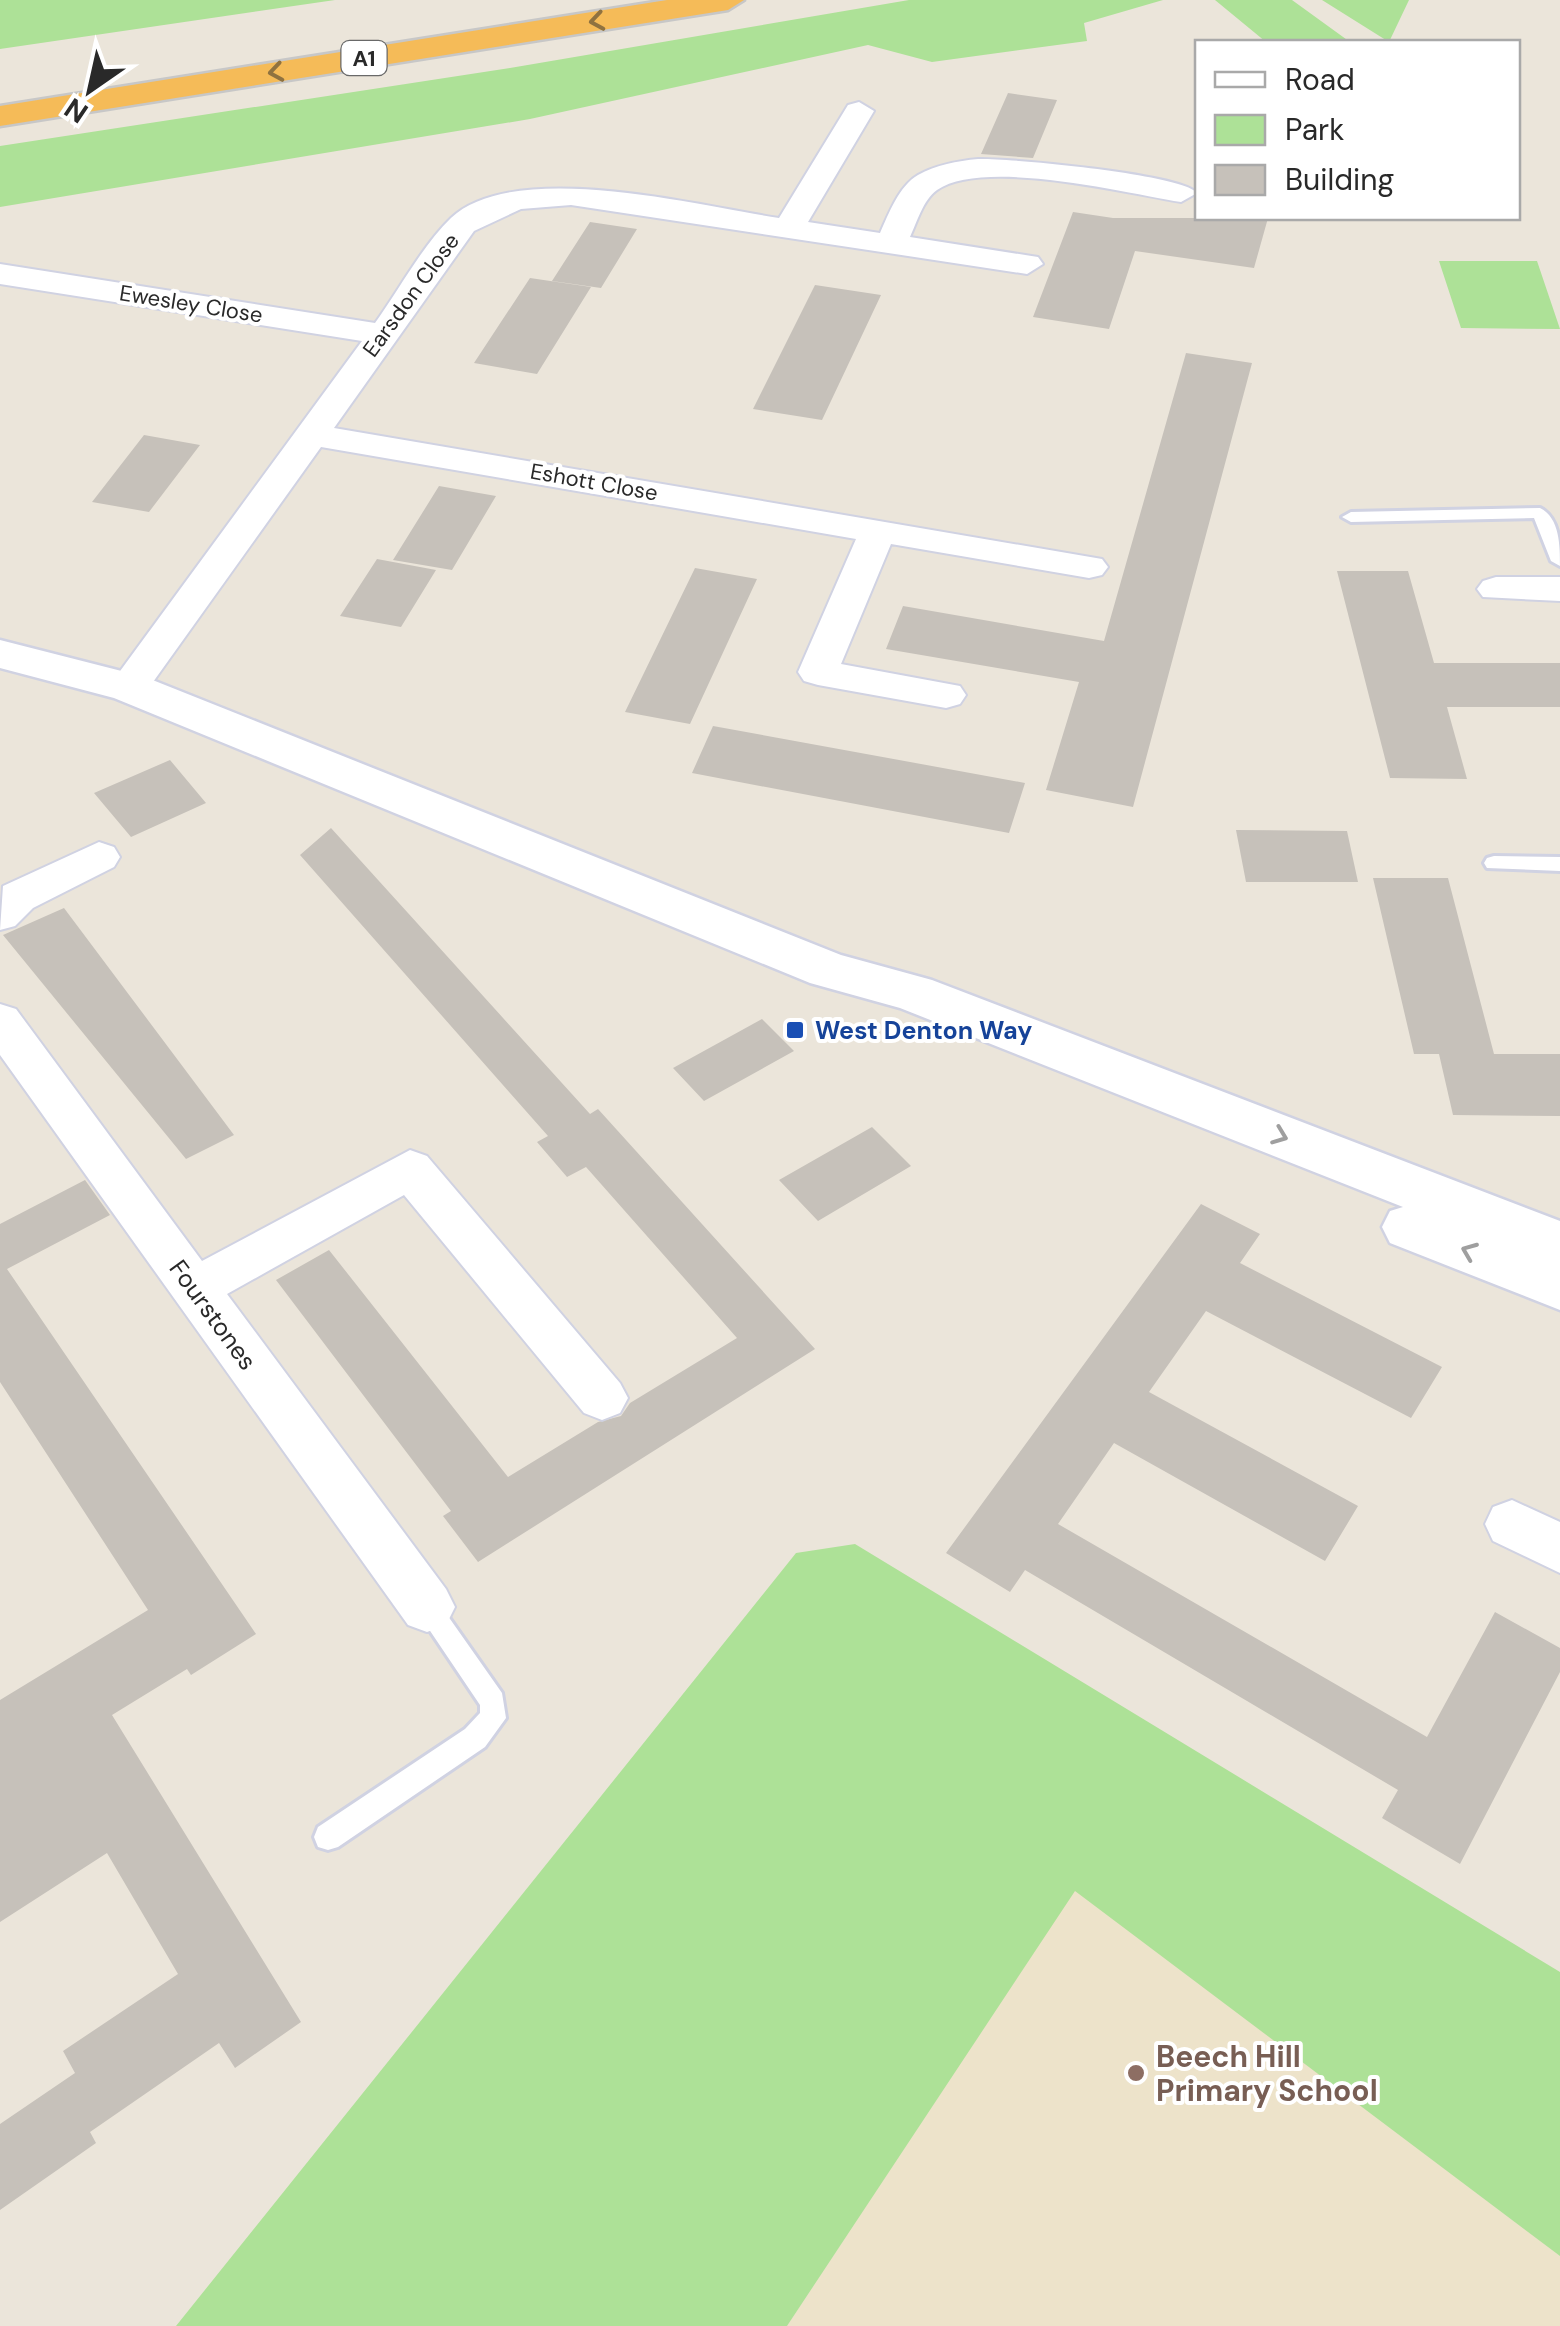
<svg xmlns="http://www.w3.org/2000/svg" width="1560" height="2326" font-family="'DM Sans',sans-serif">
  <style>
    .education { fill: #ede3ca }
    .green { fill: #ade197 }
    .building { fill: #c6c1ba }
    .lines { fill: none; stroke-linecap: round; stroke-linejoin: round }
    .service-casing { stroke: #d0d2e2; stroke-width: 6 }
    .minor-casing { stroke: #d0d2e2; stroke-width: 4 }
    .tertiary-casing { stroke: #d0d2e2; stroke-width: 5 }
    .trunk-casing { stroke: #c7c7c7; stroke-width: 5 }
    .service { fill: #fff; fill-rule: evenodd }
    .minor { fill: #fff; fill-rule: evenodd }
    .tertiary { fill: #fff; fill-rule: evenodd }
    .trunk { fill: #f5bb58; fill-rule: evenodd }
    .oneway { stroke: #8f7240 }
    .oneway2 { stroke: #9f9f9f }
    .transit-dot { fill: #1a4fb4; stroke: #fff; stroke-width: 4 }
    .education-dot { fill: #8d6e63; stroke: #fff; stroke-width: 4 }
    .labels { text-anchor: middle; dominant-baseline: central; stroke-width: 8; stroke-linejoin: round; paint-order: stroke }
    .shield { fill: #fff; stroke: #696969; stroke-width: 2.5 }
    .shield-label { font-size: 22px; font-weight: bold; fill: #292929 }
    .far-street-label { font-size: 22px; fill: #292929; stroke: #fff }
    .transit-label { font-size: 25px; font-weight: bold; fill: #164399; stroke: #fff; text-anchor: start }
    .street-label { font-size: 25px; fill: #292929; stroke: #fff }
    .near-education-label { font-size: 30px; font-weight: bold; fill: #785e54; stroke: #fff; text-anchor: start }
  </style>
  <rect width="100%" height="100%" fill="#ebe5da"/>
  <!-- education -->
  <path class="education" d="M1075,1890l485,366v70h-773z"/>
  <!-- green -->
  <path class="green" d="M0,0h335l-335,49z
    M909,0h254l-79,23 3,18 -155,21 -64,-17 -338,74 -530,88v-61l510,-78z
    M1215,0h77l58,42h-84z
    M1322,0h87l-20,42z
    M1439,261h98l23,68 -99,-1z
    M855,1544l705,428v284l-485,-365 -288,435h-611l620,-773z"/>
  <!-- building -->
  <path class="building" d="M1008,93l49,7 -24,58 -52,-4z
    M1073,212l40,6h155l-14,50 -119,-17 -26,78 -76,-12z
    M590,222l47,7 -36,59 -49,-7z
    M530,278l61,9 -54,87 -63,-11z
    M815,285l66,10 -59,125 -69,-11z
    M1186,353l66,10 -119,444 -87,-17 33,-108 -193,-33 17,-43 201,35z
    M144,435l56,10 -51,67 -57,-10z
    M439,486l57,10 -44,74 -59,-10z
    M377,559l59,11 -35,57 -61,-11z
    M695,568l62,11 -67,145 -65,-12z
    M1337,571h71l26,92h126v44h-113l20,72 -77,-1z
    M713,726l312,57 -16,50 -317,-60z
    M170,760l36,43 -75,34 -37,-44z
    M331,828l259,286 8,-5 217,240 -337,213 -35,-46 8,-5 -175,-231 53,-30 179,227 90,-55 23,-6 9,-13 107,-65 -151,-171 -19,10 -30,-35 11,-6 -248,-281z
    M1236,830l111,1 11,51h-112z
    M1373,878h75l46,176h66v62l-107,-1 -14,-61h-25z
    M64,908l170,227 -48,24 -183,-224z
    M762,1019l32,32 -90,50 -31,-33z
    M872,1127l39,39 -93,55 -39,-41z
    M85,1180l25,35 -103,54 249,365 -65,41 -4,-6 -75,46 189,307 -66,46 -16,-25 -129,89 6,11 -96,67v-86l75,-51 -12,-22 115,-77 -71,-121 -107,69v-222l148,-90 -148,-228v-158z
    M1201,1204l59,30 -20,29 202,104 -31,51 -205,-107 -57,81 209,114 -33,55 -211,-118 -56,81 369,213 68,-125 65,36v24l-100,192 -78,-46 16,-28 -373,-220 -15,22 -64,-39z"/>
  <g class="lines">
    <!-- service casing -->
    <g class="service-casing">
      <path id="service" d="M1540,508c20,10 20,38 20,58l-9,-5 -17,-43 -183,4 -9,-5 9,-5z
        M1494,856l66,1v14l-73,-3 -3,-5 3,-5z
        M427,1595l9,4 66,94 4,25 -21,29 -147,100 -10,3 -10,-3 -4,-10 4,-10 147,-98 15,-16v-8l-66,-98 4,-8z"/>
    </g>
    <!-- minor casing -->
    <g class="minor-casing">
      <path id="minor" d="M859,102l15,9 -66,111 72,11c9,-20 19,-47 38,-58 18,-10 39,-14 60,-16 30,-1 205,15 219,34l-16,9c-55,-9 -198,-44 -244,-12 -14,10 -20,32 -27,47l128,20 5,7 -16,10 -456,-69 -50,4 -47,22 -140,197 768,131 6,8 -6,8 -13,3 -198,-34 -50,120 119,22 6,9 -6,9 -14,4 -128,-23 -14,-4 -6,-9 58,-133 -535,-92 -178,249 -14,4 -14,-4 -6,-9 6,-9 247,-337 -362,-57v-20l375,59c24,-33 47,-77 76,-105 64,-60 248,-12 328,0l69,-113z
        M1496,577h64v24l-77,-4 -6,-8 6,-8z
        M99,842l15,5 6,10 -6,10 -81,41 -18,18 -15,4 3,-44z
        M0,1004l16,5 186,252 208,-111 17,6 193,227 8,15 -8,15 -18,7 -18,-7 -180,-218 -177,99 219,295 9,18 -9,18 -19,7 -19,-7 -408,-570z
        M1512,1500l48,22v51l-67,-32 -8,-17 8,-17z"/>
    </g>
    <!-- tertiary casing -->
    <g class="tertiary-casing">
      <path id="tertiary" d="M0,640l145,37 696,278 91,25 628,241v89l-170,-67 -8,-16 8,-16 13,-4 -503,-199 -90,-25 -696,-285 -114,-30z"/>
    </g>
    <!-- trunk casing -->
    <g class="trunk-casing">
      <path id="trunk" d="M667,0h77l-16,10 -728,116v-20z"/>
    </g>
    <!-- service -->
    <use href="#service" class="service"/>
    <!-- minor -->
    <use href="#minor" class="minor"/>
    <!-- tertiary -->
    <use href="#tertiary" class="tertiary"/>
    <!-- trunk -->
    <use href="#trunk" class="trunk"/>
  </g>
  <!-- one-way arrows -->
  <defs><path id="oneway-chevron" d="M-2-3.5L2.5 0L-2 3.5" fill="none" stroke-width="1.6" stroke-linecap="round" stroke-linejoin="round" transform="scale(2.5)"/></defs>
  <g class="oneway">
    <use href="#oneway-chevron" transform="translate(597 21) rotate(171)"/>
    <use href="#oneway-chevron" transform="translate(276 72) rotate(171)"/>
  </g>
  <g class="oneway2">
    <use href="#oneway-chevron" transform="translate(1280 1136) rotate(21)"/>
    <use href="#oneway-chevron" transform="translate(1469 1251) rotate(-158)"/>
  </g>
  <!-- markers -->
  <rect class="transit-dot" x="785" y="1020" width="20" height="20" rx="5"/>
  <circle class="education-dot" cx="1136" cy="2073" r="10"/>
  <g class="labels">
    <!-- shield labels -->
    <rect class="shield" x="341.5" y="41" width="45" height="34" rx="8"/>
    <g class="shield-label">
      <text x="364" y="58">A1</text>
    </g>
    <!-- far-street labels -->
    <g class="far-street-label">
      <text transform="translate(411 295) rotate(-54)">Earsdon Close</text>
      <text transform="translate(191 304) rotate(9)">Ewesley Close</text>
      <text transform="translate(594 482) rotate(10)">Eshott Close</text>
    </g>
    <!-- transit labels -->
    <g class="transit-label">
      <text x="815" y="1030">West Denton Way</text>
    </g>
    <!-- street labels -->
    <g class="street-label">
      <text transform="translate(213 1315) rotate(54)">Fourstones</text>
    </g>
    <!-- near-education labels -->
    <g class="near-education-label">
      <text x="1156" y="2056">Beech Hill<tspan x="1156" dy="34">Primary School</tspan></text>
    </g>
  </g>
  <!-- legend -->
  <rect x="1195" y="40" width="325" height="180" fill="#ffffff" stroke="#a9a9a9" stroke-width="2.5"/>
  <rect x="1215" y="72" width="50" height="15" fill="#ffffff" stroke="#a9a9a9" stroke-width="2.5"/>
  <text x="1285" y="90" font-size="30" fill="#292929">Road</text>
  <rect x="1215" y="115" width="50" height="30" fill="#ade197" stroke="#a9a9a9" stroke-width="2.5"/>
  <text x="1285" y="140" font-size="30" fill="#292929">Park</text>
  <rect x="1215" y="165" width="50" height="30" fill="#c6c1ba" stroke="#a9a9a9" stroke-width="2.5"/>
  <text x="1285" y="190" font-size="30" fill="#292929">Building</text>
  <!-- north arrow -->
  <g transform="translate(90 90) rotate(214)" stroke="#ffffff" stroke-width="8" paint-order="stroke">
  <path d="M0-8L18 38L0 25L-18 38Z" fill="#292929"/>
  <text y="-15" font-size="28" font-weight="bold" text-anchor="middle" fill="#292929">N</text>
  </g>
</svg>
